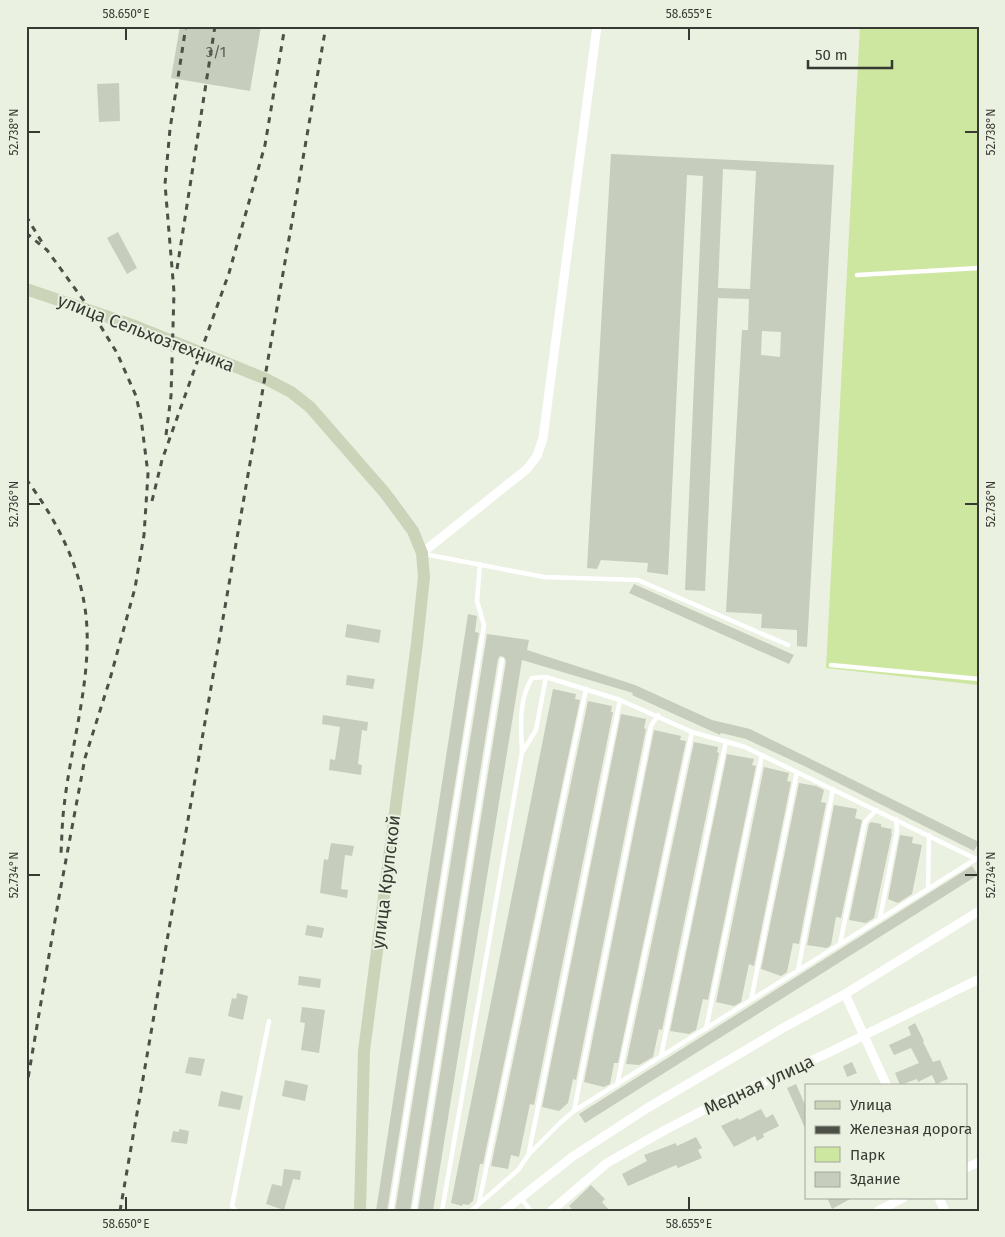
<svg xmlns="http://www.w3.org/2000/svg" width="1005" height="1237" font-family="'Fira Sans',sans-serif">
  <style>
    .green { fill: #cde6a0 }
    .building { fill: #c6cdbc; fill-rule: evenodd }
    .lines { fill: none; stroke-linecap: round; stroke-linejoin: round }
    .lane { stroke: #fff; stroke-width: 4.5 }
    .street { stroke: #fff; stroke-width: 9 }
    .secondary { stroke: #cbd3b9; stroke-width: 12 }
    .rail { stroke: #4c5047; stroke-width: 3; stroke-dasharray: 6 6; stroke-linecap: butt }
    .ticks { fill: none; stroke: #373a33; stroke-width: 2 }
    .labels { text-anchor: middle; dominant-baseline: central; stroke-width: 4; stroke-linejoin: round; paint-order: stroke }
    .number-label { font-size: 15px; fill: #5b5f55 }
    .street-label { font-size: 18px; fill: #373a33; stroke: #eaf1e0 }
    .neatline { fill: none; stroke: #373a33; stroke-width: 2 }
    .ticks-label { font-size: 12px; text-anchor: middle; fill: #373a33 }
  </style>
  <rect width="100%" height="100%" fill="#eaf1e0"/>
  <!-- green -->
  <path class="green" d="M860,26h119v659l-153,-17z"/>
  <!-- building -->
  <path class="building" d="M180,26h81l-11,65 -79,-13z
    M119,83l1,38 -21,1 -2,-38z
    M611,154l223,11 -27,482 -10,-1v-16l-36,-2 1,-14 -36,-2 16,-282h6l1,-31 -31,-1 -13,293 -20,-1 18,-414 -16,-1 -19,400 -21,-3 1,-9 -47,-3 -4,9 -10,-1zM723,169l33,2 -6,118 -32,-1zM762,331l19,1 -1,25 -19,-2z
    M118,232l19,36 -10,6 -20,-36z
    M634,584l160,71 -5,9 -160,-71z
    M468,614l9,2 -2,16 4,1 -92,578h-11z
    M347,624l34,6 -2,13 -34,-6z
    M487,634l42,6 -2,10 108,35 77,35 38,9 229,113 -5,9 -170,-85 -58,-27 -25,-6 -1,2 -88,-40 1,-2 -111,-33 -89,551h-15l88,-550 -2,-4 -4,-1 -2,3 -88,552h-15z
    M347,675l28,4 -2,10 -27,-4z
    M553,689l23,5 -1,5 5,1 -97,464h-3l-7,37 -5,4 -5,-1 -1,2 -11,-3z
    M588,701l24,5 -1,6h2l-79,393 -4,-1 -11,53 -8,-2 -3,14 -17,-3z
    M621,714l25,5 -2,9 2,1 -70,351 -3,-1 -5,24 -9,8 -17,-4z
    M323,715l45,7 -1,9 -5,-1 -4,34 4,1 -1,10 -32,-5 1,-11 5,1 5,-33 -18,-3z
    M654,730l27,6 -1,4 6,1 -68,322h-4l-4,21 -6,3 -20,-5z
    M694,742l24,5 -1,5 2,1 -57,277 -3,-1 -6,28 -14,8 -13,-1z
    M727,754l27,5 -2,6 4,1 -48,234 -5,-1 -7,31 -7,4 -19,-3z
    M764,767l25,6 -2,8 4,1 -37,184 -5,-2 -8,38 -7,4 -18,-4z
    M799,783l17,3 8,4 -3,12 5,1 -27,141 -6,-1 -6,29 -6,4 -20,-7z
    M834,805l23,4 -2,9 7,2 -21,98 -5,-1 -5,28 -4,3 -20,-3z
    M871,822l10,2v3l11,2 -1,4h1l-18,85 -8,5 -17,-3 20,-96z
    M900,835l13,2 -1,6 10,2 -10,49 -14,9 -10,-4z
    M331,843l23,3 -2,10 -7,-1 -4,34 7,1 -1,8 -27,-5 4,-34 4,1z
    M972,866l6,9 -393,248 -6,-9z
    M307,925l17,3 -2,10 -17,-3z
    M299,976l22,3 -1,9 -22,-3z
    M237,993l11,3 -5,24 -15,-4 4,-18 4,1z
    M302,1007l23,3 -6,43 -18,-3 4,-27 -5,-1z
    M915,1023l9,18 -1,1 10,20 7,-2 8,19 -12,5 -4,-9 -14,7 -1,-3 -17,6 -5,-12 24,-10 -8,-15 -17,7 -5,-10 22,-10 -3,-8z
    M189,1057l16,2 -4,17 -16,-3z
    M852,1062l5,11 -10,4 -4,-11z
    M285,1080l23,5 -3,16 -23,-5z
    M796,1084l10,23v23l-19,-42z
    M221,1091l22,5 -3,14 -22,-4z
    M761,1109l5,9 7,-4 6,12 -16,8 1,3 -7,4 -2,-5 -21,11 -13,-21 17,-8 1,2z
    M179,1129l10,2 -2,13 -16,-2 2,-11 6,1z
    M696,1137l6,11 -4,2 4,8 -24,10 -2,-3 -48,21 -6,-12 25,-13 -3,-6 32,-12 1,3z
    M284,1169l17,2 -1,9 -7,-1 -9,31 -18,-6 6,-20 10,2z
    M591,1185l14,14 -3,3 8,9h-36l-5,-5z
    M827,1198h25l-20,11z"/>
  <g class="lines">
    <!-- lane -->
    <path class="lane" d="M857,275l122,-7
      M424,554l120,23 94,3 150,65
      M831,665l148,14
      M523,751l13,-21 10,-53
      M928,888l1,-53
      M880,918l17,-87 -1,-12
      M840,944l25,-122 11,-12
      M798,970l35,-181
      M751,1000l46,-228
      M706,1029l56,-274
      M661,1056l65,-315
      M617,1085l75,-353
      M574,1111l77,-385 7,-11
      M529,1152l91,-452
      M521,1198l10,13
      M479,1203l107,-514
      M236,1211l-4,-5 37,-185
      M391,1211l93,-586 -7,-24 3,-37
      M414,1211l88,-551
      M442,1211l80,-459c-1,-25 -4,-51 10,-74l14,-1 74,23 72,32 53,15 231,112
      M471,1211l47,-41 11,-16 31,-31 14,-12 405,-254"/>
    <!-- street -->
    <path class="street" d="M422,553l105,-84 10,-13 6,-18 54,-412
      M845,994l42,92
      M966,1168l13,-6
      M939,1198l6,13
      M504,1211l68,-54 77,-50 134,-79 62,-34 134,-83
      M551,1211l56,-48 58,-33 60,-31 103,-46 151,-74
      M878,1211l25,-13"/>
    <!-- secondary -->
    <path class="secondary" d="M26,289l109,37 131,53 25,13 19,15 75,86 28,38 9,22 2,24 -7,66 -53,408 -4,160"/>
    <!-- rail -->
    <path class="rail" d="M26,216l17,28
      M26,233l21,17 45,62 25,41 19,43 5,22 7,56 -4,61 -9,53 -25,91 -25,79 -26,139 -33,193
      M177,269l38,-243
      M166,435l5,-39 3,-104 -9,-108 5,-55 16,-103
      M26,479c27,36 50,78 58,123 12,66 -13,139 -20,205 -2,15 -2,30 -3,46
      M152,501l10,-41 67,-187 36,-128 20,-119
      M120,1211l206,-1185"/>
  </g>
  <!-- ticks -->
  <path class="ticks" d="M126,28v12M689,28v12M28,132h12M965,132h13M28,504h12M965,504h13M28,875h12M965,875h13M126,1197v13M689,1197v13"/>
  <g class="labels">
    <!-- number labels -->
    <g class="number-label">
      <text x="216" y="52">3/1</text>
    </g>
    <!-- street labels -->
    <g class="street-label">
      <text transform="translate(146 333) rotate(21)">улица Сельхозтехника</text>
      <text transform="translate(386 882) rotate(-83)">улица Крупской</text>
      <text transform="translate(759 1085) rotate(-25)">Медная улица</text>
    </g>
  </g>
  <!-- border -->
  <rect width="1005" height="1237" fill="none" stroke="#eaf1e0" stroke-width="55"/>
  <!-- legend -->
  <rect x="805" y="1084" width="162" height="115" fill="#eaf1e0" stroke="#a2a89b"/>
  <rect x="815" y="1101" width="25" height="8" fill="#cbd3b9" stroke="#a2a89b"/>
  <text x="850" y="1110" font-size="15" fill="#373a33">Улица</text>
  <rect x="815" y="1126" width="25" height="8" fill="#4c5047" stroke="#a2a89b"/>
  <text x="850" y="1134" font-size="15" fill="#373a33">Железная дорога</text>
  <rect x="815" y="1147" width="25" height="15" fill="#cde6a0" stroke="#a2a89b"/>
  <text x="850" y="1160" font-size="15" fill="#373a33">Парк</text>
  <rect x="815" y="1172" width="25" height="15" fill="#c6cdbc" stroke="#a2a89b"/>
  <text x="850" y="1184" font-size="15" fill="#373a33">Здание</text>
  <!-- scale -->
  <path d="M808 60v8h84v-8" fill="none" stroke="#373a33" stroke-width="2.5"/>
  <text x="815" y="60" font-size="15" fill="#373a33" stroke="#eaf1e0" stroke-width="4" paint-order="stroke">50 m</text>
  <rect x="28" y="28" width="950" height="1182" class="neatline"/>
  <g class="ticks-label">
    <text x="126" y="18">58.650°E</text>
    <text x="689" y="18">58.655°E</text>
    <text transform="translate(14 132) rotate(-90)" y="4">52.738°N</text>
    <text transform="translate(991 132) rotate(-90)" y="4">52.738°N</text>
    <text transform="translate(14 504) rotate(-90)" y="4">52.736°N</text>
    <text transform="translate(991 504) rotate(-90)" y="4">52.736°N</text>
    <text transform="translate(14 875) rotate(-90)" y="4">52.734°N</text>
    <text transform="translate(991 875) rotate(-90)" y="4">52.734°N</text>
    <text x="126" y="1228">58.650°E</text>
    <text x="689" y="1228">58.655°E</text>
  </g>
</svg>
